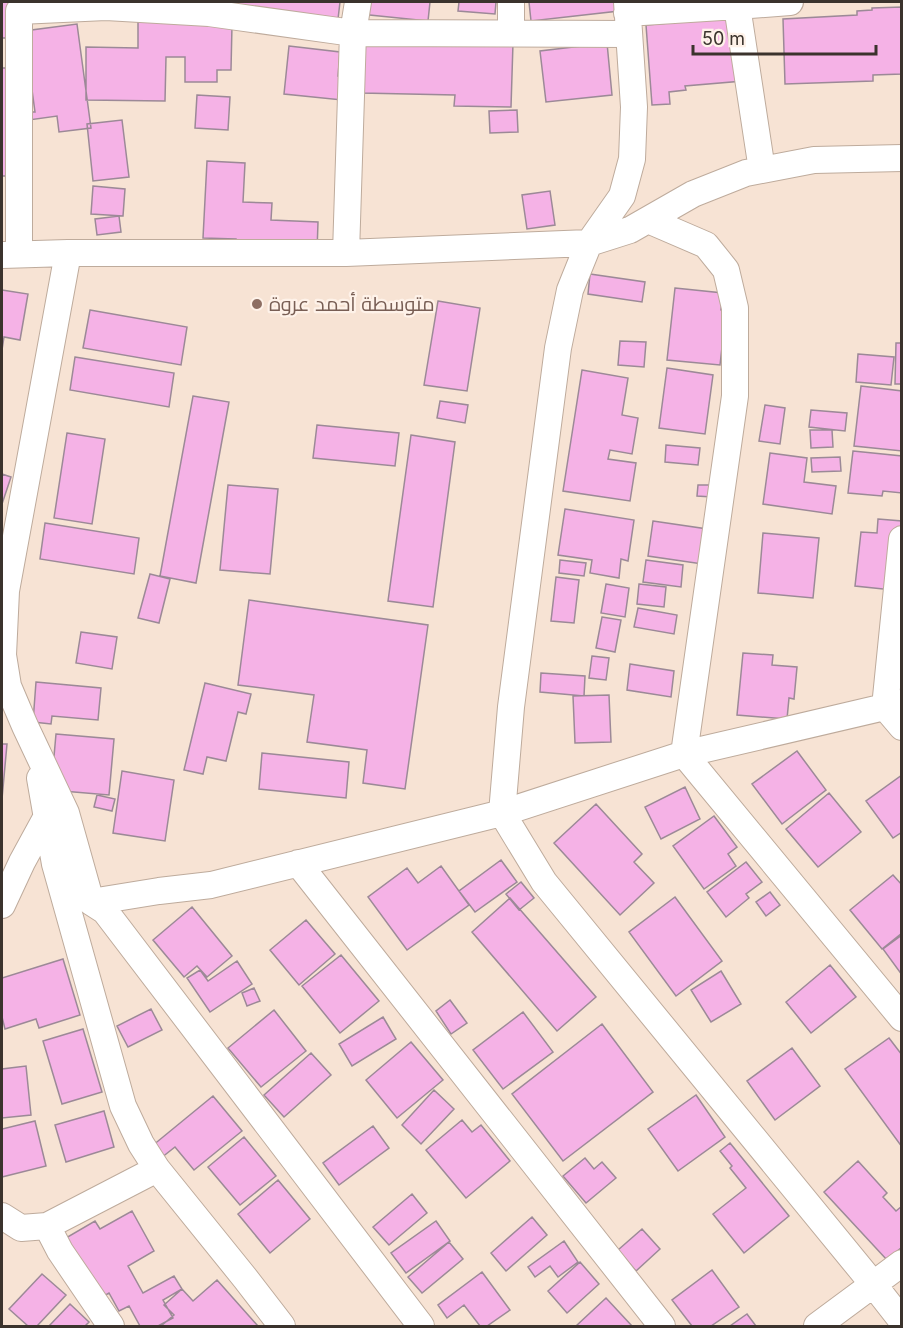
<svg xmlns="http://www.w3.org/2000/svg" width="903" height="1328" font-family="Inter,Cairo,sans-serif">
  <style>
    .building { fill: #f5b2e6; stroke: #9c8997; stroke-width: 1.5 }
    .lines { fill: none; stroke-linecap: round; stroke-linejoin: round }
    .minor-casing { stroke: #beab9c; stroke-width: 28 }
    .minor { stroke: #fff; stroke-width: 26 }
    .education-dot { fill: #8d6e63; stroke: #fef2e9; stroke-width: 2 }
    .labels { text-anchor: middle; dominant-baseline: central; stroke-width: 4.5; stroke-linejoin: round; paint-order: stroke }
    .education-label { font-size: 20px; fill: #785e54; stroke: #fef2e9; text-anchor: start }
  </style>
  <rect width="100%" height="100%" fill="#f7e3d4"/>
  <!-- building -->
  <path class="building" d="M2,2h13l-3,36h-10z
    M166,2h174l-2,17z
    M361,2h69l-2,19 -68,-7z
    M459,2h37l-1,12 -37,-3z
    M529,2h89l1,9 -88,10z
    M902,7v67l-29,1v6l-88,3 -2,-65 74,-4v-4l15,-1v-2z
    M737,17l6,64 -58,5 1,4 -17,2 1,12 -18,1 -6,-80z
    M138,18l94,7 -1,45h-14v12h-32v-25h-19l-1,44 -79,-1v-53l52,1z
    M77,24l14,104 -32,4 -2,-16 -28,4v-8h6l-11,-81z
    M363,39l150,4 -2,64 -57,-1 1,-11 -94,-2z
    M607,43l5,52 -66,7 -6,-51z
    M289,46l51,6 -2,24 6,1 -2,23 -58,-6z
    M2,68h16l-10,108h-6z
    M197,95l33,2 -2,33 -33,-2z
    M517,110l1,22 -28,1 -1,-22z
    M122,120l7,57 -36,4 -6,-57z
    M207,161l38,2 -2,39 29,1 -1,17 47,2 -1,30 -81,-4v-9l-33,-1z
    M93,186l32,3 -2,27 -32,-2z
    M550,191l5,34 -28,4 -5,-34z
    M119,216l2,16 -24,3 -2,-16z
    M590,274l55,8 -3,20 -54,-8z
    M675,288l48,5 -2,17 5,1 -6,54 -53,-5z
    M2,290l26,4 -8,46 -16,-3 -2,13z
    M438,301l42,7 -13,83 -43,-6z
    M90,310l97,17 -6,38 -98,-17z
    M620,341l26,1 -2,25 -26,-2z
    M896,343h6v41h-7z
    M858,354l36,3 -3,28 -35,-3z
    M75,357l99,16 -5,34 -99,-17z
    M667,368l46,7 -8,59 -46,-6z
    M582,370l46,8 -6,37 16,3 -6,36 -22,-4 -2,9 28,4 -6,38 -67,-10z
    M861,386l41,5v60l-48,-5z
    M193,396l36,6 -33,181 -36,-7z
    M440,401l28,4 -3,18 -28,-5z
    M765,405l20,3 -5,36 -21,-3z
    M811,410l36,3 -2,18 -36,-4z
    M317,425l82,8 -4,33 -82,-8z
    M810,430h22l1,17 -22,1z
    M67,433l38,6 -13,85 -38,-6z
    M411,435l44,7 -22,165 -45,-6z
    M666,445l34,3 -2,17 -33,-3z
    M853,451l49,5v37l-19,-2 -1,5 -34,-3z
    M770,453l37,5 -3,24 32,4 -4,28 -69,-10z
    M840,457l1,14 -29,1 -1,-14z
    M2,474l9,3 -9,27z
    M228,485l50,4 -8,85 -50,-4z
    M698,485h14v12l-15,-1z
    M565,509l69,11 -6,41 -7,-2 -2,19 -29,-5 2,-13 -34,-5z
    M878,519l24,2v70l-47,-5 6,-54 16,1z
    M653,521l68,10 -5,35 -68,-10z
    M45,523l94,15 -5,36 -94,-15z
    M763,533l56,5 -6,60 -55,-5z
    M560,560l26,3 -2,13 -25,-3z
    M646,560l37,5 -2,22 -38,-5z
    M150,574l20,5 -11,44 -21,-5z
    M556,577l23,3 -5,43 -23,-2z
    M606,584l23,4 -4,29 -24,-4z
    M639,584l27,3 -2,20 -27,-3z
    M249,600l179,25 -23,164 -42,-6 4,-33 -60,-8 7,-47 -76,-10z
    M638,608l39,7 -3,19 -40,-7z
    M602,617l19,3 -6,32 -19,-4z
    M81,632l36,5 -5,32 -36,-6z
    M743,653l30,2 -1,10 25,2 -3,32 -5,-1 -2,21 -50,-4z
    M592,656l17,2 -3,22 -17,-2z
    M630,664l44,7 -3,26 -44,-7z
    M541,673l44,3 -1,20 -44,-4z
    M36,682l65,6 -3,32 -46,-4 -1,8 -18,-2z
    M205,683l46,11 -5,20 -8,-2 -12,49 -19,-4 -4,17 -19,-4z
    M609,695l2,47 -36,1 -2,-47z
    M56,734l58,5 -5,56 -58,-5z
    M2,744h5l-5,55z
    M797,751l29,39 -44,34 -30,-40z
    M262,753l87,9 -3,36 -87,-9z
    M122,771l52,9 -9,61 -52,-8z
    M902,775v57l-9,6 -27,-37z
    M685,787l15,32 -39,20 -16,-32z
    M829,793l32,39 -43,35 -32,-38z
    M97,795l18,4 -3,12 -18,-4z
    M596,804l46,50 -8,8 20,21 -34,32 -66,-72z
    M714,816l23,31 -9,7 8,12 -32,23 -31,-43z
    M501,860l16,22 -42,30 -16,-21z
    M746,862l16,20 -16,12 3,4 -23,19 -19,-25z
    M441,866l28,39 -62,45 -39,-53 39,-29 11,15z
    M893,875l9,10v48l-20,16 -32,-39z
    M521,882l13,16 -15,12 -13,-16z
    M770,892l10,13 -14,11 -10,-14z
    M675,897l47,64 -46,35 -47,-64z
    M510,898l86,99 -39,34 -85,-99z
    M192,907l40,49 -25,21 -10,-11 -13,11 -31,-37z
    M306,920l29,34 -36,31 -29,-35z
    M902,935v40l-19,-26z
    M341,955l38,46 -39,32 -38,-47z
    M63,959l17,56 -41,13 -3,-9 -31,10 -3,-12v-39z
    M237,961l15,23 -42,28 -23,-34 13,-8 8,11z
    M830,965l26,32 -45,36 -25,-31z
    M721,971l20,33 -30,18 -20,-32z
    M254,988l6,13 -13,5 -5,-13z
    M450,1000l17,23 -16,11 -15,-23z
    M151,1009l11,21 -34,17 -11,-21z
    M274,1010l32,41 -45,36 -33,-39z
    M523,1012l30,40 -50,37 -30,-39z
    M383,1017l13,22 -44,27 -13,-22z
    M602,1024l51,68 -90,69 -51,-67z
    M83,1029l19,63 -40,12 -19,-63z
    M889,1038l13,17v92l-57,-78z
    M411,1042l32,38 -46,38 -31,-38z
    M792,1048l28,38 -45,34 -28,-39z
    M311,1053l20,22 -47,42 -20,-22z
    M26,1066l5,49 -29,3v-49z
    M434,1090l20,19 -33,35 -19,-19z
    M696,1095l29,42 -47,34 -30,-42z
    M213,1096l29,35 -48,39 -19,-23 -14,11 -9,-12z
    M104,1111l10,36 -48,15 -11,-37z
    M462,1120l10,12 9,-7 29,36 -44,37 -40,-48z
    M35,1121l11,45 -44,11v-48z
    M373,1126l16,22 -50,37 -16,-22z
    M244,1137l32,39 -36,29 -32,-38z
    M730,1143l59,73 -45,37 -31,-39 33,-26 -16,-20 2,-2 -12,-15z
    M585,1158l9,11 8,-7 14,16 -30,25 -23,-27z
    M858,1161l29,32 -4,4 13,14 6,-5v41l-15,13 -63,-68z
    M278,1180l32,39 -40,34 -32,-39z
    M412,1194l15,19 -38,32 -16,-18z
    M132,1211l22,40 -26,15 15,27 31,-17 8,13 -19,11 10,18 -15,8h-18l-11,-20 -10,5 -10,-18 -16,9 -34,-60 36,-21 5,8z
    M532,1217l15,18 -41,36 -15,-18z
    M436,1221l14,20 -44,32 -15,-20z
    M642,1229l18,20 -24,22 -18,-21z
    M564,1241l14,21 -20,15 -8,-11 -15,11 -7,-10z
    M449,1242l14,17 -41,34 -14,-16z
    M580,1262l19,22 -32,29 -19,-22z
    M712,1270l27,37 -28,19h-19l-20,-26z
    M482,1272l28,38 -23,16h-7l-16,-21 -17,13 -9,-13z
    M42,1274l24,21 -29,31h-9l-19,-17z
    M217,1280l41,46h-97l13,-11 -10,-10 18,-16 11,12z
    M606,1298l26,28h-56z
    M70,1304l19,18 -4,4h-36z
    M747,1314l9,12h-26z"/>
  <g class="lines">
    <!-- minor casing -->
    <g class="minor-casing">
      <path id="minor" d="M627,2l7,105 -2,52 -10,37 -33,47 -19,47 -12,58 -47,359 -9,106 42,69 329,402 29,37
        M737,6l25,164
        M627,13l110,-7 53,-4
        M511,33v-31
        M648,220l58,25 20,25 9,38v88l-51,358 218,264
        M68,253l-62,338 -3,64 5,31 17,40 41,87 25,89 14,9 316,415
        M346,253l7,-220 5,-31
        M19,254v-243l87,-4 103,6 144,20 275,1
        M2,255l66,-2h278l243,-10 41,-13 63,-36 53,-21 68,-13 88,-2
        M902,539l-17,168 17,20
        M40,778l15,86 68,242 18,38 16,25 88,109 37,48
        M298,863l364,463
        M91,902l68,-11 52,-6 291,-72 182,-59 218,-51
        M2,905l20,-43 24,-44
        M2,1216l19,12 26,-2 110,-57
        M47,1226l13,25 51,75
        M817,1326l85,-63"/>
    </g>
    <!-- minor -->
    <use href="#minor" class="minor"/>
  </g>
  <!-- markers -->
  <circle class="education-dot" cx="257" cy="304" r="6"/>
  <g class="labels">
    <!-- education labels -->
    <g class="education-label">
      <text x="269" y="304">متوسطة أحمد عروة</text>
    </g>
  </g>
  <!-- border -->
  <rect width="903" height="1328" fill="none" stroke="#3b332d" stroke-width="6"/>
  <!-- scale -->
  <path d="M693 45v9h183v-9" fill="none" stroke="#3b332d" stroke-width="3"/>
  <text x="702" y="45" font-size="18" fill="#3b332d" stroke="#fef2e9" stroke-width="4.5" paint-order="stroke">50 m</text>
</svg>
